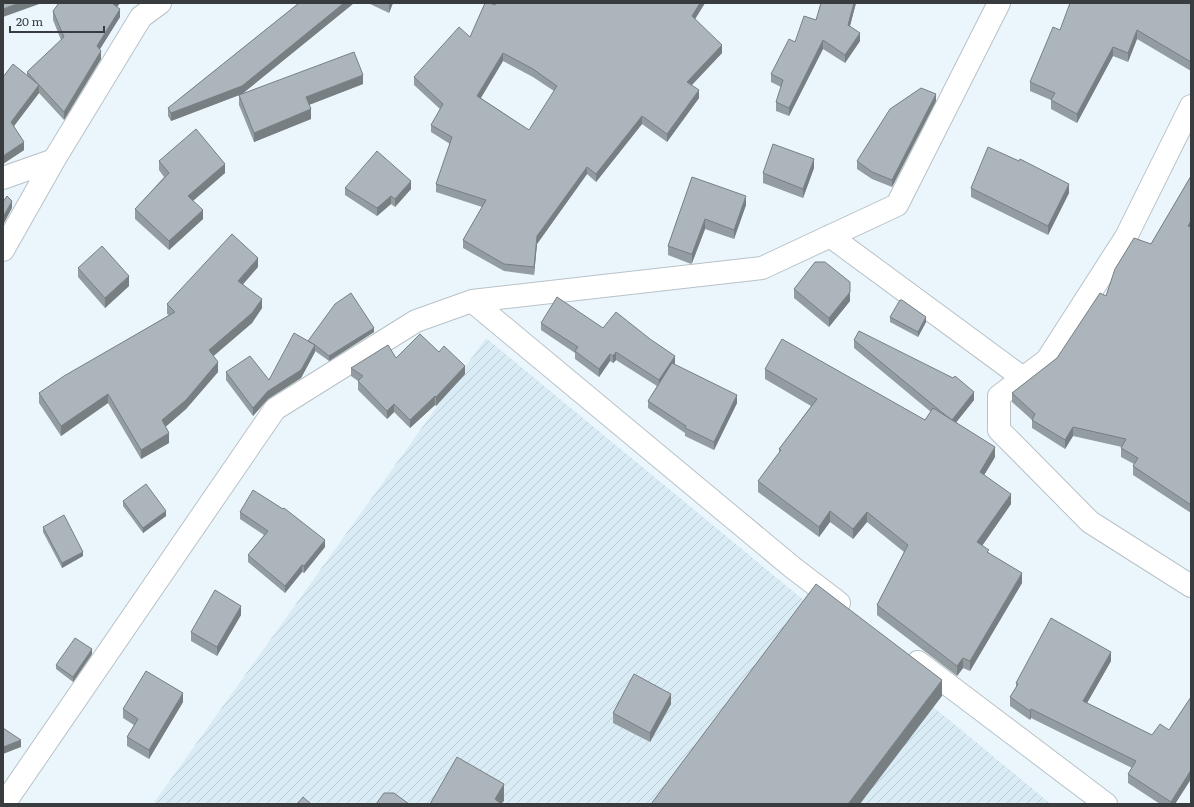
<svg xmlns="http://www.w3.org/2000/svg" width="1194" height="807" font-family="Literata,serif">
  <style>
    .industrial { fill: url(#industrial-furrows) }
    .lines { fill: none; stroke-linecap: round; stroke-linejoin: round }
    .minor-casing { stroke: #b8c2c8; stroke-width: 24 }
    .minor { stroke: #fff; stroke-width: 22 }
    .wall { fill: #939ca1; fill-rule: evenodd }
    .shaded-wall { fill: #787f83 }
    .building { fill: #abb5bb; stroke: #787f83; fill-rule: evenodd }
  </style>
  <defs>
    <pattern id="industrial-furrows" width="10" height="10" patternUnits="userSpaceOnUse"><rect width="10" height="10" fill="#d9ecf5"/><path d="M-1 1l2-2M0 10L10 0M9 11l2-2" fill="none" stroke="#bbcbd3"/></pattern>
  </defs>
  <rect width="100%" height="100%" fill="#ebf6fc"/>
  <!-- industrial -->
  <path class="industrial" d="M486,338l565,466h-898z"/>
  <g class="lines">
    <!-- minor casing -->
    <g class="minor-casing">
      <path id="minor" d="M1191,106l-65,131 -79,123 -48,36v34l91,92 101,64
        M3,178l51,-18
        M830,236l193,142
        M3,250l51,-90 87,-143 19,-14
        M472,301l320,266 47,36
        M918,662l188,142
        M4,804l271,-395 141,-88 56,-20 290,-33 135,-63 102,-202"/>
    </g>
    <!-- minor -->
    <use href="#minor" class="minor"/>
  </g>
  <!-- wall -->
  <path class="wall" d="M59,3h61l-3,4 3,10 -21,33 2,9 -37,61 -25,-27 -25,33 10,24 -20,13 23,-88v-3l34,-32 -8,-20v-9z
    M299,3h55l-112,91 -71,27 -3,-5v-8z
    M368,3h25l-4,10z
    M496,3h209l-10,16 27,34 -30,32 7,13 -32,44 -25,-18 -46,58 -9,-8 -50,70 -3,31 -30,-4 -41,-23v-8l19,-33 -46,-15v-8l14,-40 -19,-12v-7l9,-16 -26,-24v-8l56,-40zM503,61l30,16 21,14 -25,39 -48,-32z
    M821,3h35l-6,23 10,15 -15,22 -22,-14 -34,67 -13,-5v-9l5,-15 -10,-5v-8l24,-32 21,-22z
    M1191,3v68l-54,-32 -9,23 -15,-6 -36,67 -26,-14v-9l-21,-9v-9l30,-52z
    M363,84l-54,21 2,14 -57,23 -15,-37v-10z
    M936,101l-44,86 -20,-8 -15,-10v-8z
    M159,161l66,12 -32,28 10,18 -34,31 -34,-31v-10l29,-32 -5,-7z
    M814,168l-11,30 -40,-15v-10z
    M1191,176v337l-58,-38v-9l1,-2 -13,-7v-9l1,-1 -49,-11 -8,13 -33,-21v-8l-20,-18v-9l45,-35 49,-62 45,-52z
    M692,177l54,28 -12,34 -29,-10 -13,34 -1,1 -23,-9v-9z
    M345,188l66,1 -16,18 -4,-3 -14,12 -32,-21z
    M971,188l98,5 -21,42 -77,-38z
    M258,267l-15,17 19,24 -10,15 -39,33 5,16 -32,37 -21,18 4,16 -28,16 -33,-56 -47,33 -22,-33v-10l130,-78 -2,-1v-10z
    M78,268l51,18 -24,22 -27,-31z
    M794,289l56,12 -21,26 -35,-29z
    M890,317l36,5 -8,15 -28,-15z
    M541,323l62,5 72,35 -1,1 63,39 -23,47 -29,-14v-3l-37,-25v-7l9,-15 -41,-26 -3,3 -3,-2 -11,16 -24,-18v-6l-34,-23z
    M374,332l-45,29 -14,-10v1l-14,26 -33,21 -15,17 -27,-36v-8l43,8 39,-39z
    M854,340l120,60 -18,22 39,35 -11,18 27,29 -29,42 7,7 33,30 -52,88 -7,-3 -6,8 -80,-61v-10l27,-53 -37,-30 -14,17 -23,-17 -11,15 -61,-45v-11l21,-28v-4l32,-43 -46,-27v-10l160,51 6,-8 -77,-64z
    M439,352l26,22 -29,32 -1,-1 -25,23 -16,-16 -7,7 -29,-29v-9l-7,-5v-8z
    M123,501l43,15 -23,17 -20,-27z
    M240,512l85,35 -21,26 -2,-1 -17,21 -37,-31v-7l16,-20 -24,-16z
    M43,527l40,29 -21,12 -19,-36z
    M241,615l-24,41 -26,-15v-9z
    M92,654l-19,28 -17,-13v-4z
    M1111,661l-24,42 65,32 17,-5 22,-33v82l-16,25h-15l-32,-21v-9l4,-6 -101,-50 -1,2 -20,-14v-9l6,-9v-5z
    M183,702l-34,57 -22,-13v-9l7,-12 -11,-7v-9z
    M671,704l-21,38 -37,-19v-10z"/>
  <!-- shaded-wall -->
  <path class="shaded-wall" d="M19,3h23l-39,14v-8z
    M114,3h6l-7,9v-8z
    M344,3h10l-112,91 -71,27v-8z
    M389,3h4l-4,10z
    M700,3h5l-13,21v-8z
    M854,3h2l-8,30v-8z
    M120,9v8l-23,37v-8z
    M1137,30v9l-9,23v-9z
    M860,33v8l-15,22v-8z
    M823,40v9l-34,67v-8z
    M722,45v8l-35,37v-8z
    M1113,47v9l-36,67v-9z
    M101,51v8l-37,61v-8z
    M503,53v8l-26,43v-8z
    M363,75v9l-57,22v-9z
    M39,85v8l-28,37v-8z
    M699,90v8l-32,44v-8z
    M936,94v7l-44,86v-7z
    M311,109v10l-57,23v-9z
    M642,116v8l-46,58v-8z
    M24,142v8l-21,14v-8z
    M814,159v9l-11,30v-9z
    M225,164v9l-37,32v-9z
    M587,167v7l-50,70 -3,31v-8l3,-31z
    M411,181v8l-16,18v-8z
    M1069,184v9l-21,42v-9z
    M391,196v8l-14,12v-8z
    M746,196v9l-12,34v-9z
    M12,201v7l-9,17v-8z
    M203,210v9l-34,31v-9z
    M705,219v10l-13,34v-9z
    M1191,221v9l-3,-4z
    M258,258v9l-20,23v-9z
    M129,276v10l-24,22v-10z
    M850,292v9l-21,26v-9z
    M262,299v9l-10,15 -43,37v-10z
    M926,317v5l-8,15v-5z
    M374,328v4l-45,29v-5z
    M315,345v7l-14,26 -33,21 -15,17v-8l15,-17z
    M616,352v8l-3,3v-7z
    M610,354v7l-11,16v-8z
    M675,356v7l-16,25v-8z
    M218,362v10l-32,37 -24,21v-10z
    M465,366v8l-29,32v-9z
    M974,392v8l-23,29v-8z
    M108,394v9l-47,33v-10z
    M737,395v8l-23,47v-8z
    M435,396v9l-25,23v-8z
    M394,404v8l-7,7v-8z
    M1073,427v9l-8,13v-9z
    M169,433v10l-28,16v-9z
    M995,447v10l-15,25v-10z
    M1011,494v10l-34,49v-11z
    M166,511v5l-23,17v-5z
    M830,511v11l-11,15v-10z
    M867,512v10l-14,17v-10z
    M325,540v7l-21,26v-7z
    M83,552v4l-21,12v-5z
    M302,565v7l-17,21v-7z
    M1022,573v10l-52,88v-10z
    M241,606v9l-24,41v-9z
    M92,649v5l-19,28v-5z
    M1111,652v9l-28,49v-9z
    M963,658v10l-6,8v-10z
    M942,680v16l-82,108h-12z
    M183,693v9l-34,57v-9z
    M671,694v10l-21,38v-9z
    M1031,709v9l-1,2v-9z
    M21,740v7l-18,7v-7z
    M1191,770v9l-16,25h-4v-2z
    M504,784v17l-3,3h-6v-5z"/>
  <!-- building -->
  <path class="building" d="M3,3h16l-16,6z
    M59,3h55l-1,1 7,5 -23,37 4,5 -37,61 -25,-27 -28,37 13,20 -21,14v-79l10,-13 26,21 -12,-13 37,-35 -11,-26z
    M299,3h45l-102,83 -71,27 -3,-5z
    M485,3h4l6,2 1,-2h204l-8,13 30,29 -35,37 12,8 -32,44 -25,-18 -46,58 -9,-7 -50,69 -3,31 -30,-3 -41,-24 23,-40 -50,-16 16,-47 -21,-12 12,-21 -29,-27 45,-50 11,10zM503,53l30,16 24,17 -28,44 -52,-34z
    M821,3h33l-6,22 12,8 -15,22 -22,-15 -34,68 -13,-6 7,-22 -12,-6 18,-35 6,3 9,-26 12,4z
    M1070,3h121v59l-54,-32 -9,23 -15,-6 -36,67 -26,-14 4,-7 -25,-11 23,-55 7,3z
    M354,52l9,23 -57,22 5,12 -57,24 -15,-38z
    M921,88l15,6 -44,86 -20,-8 -15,-11 33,-52z
    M196,129l29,35 -37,32 15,14 -34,31 -34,-32 34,-36 -10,-12z
    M773,144l41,15 -11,30 -40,-16z
    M988,147l31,14 1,-2 49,25 -21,42 -77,-38z
    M377,151l34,30 -16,18 -4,-3 -14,12 -32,-20z
    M1191,176v45l-3,5 3,1v278l-58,-39 5,-8 -17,-10 5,-9 -53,-12 -8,13 -33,-20 3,-6 -23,-21 45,-35 43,-65 6,3 9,-27 19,-31 17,6z
    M692,177l54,19 -12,34 -29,-11 -13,35h-1l-23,-8z
    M7,196l5,5 -9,16v-15z
    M232,234l26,24 -20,23 24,18 -10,14 -43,37 9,12 -32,38 -24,20 7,13 -28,17 -33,-56 -47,32 -22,-33 25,-17 111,-64 -8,-8z
    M102,246l27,30 -24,22 -27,-30z
    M815,262h10l25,20v10l-21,26 -35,-29z
    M351,293l23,35 -45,28 -14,-11 -7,-4 27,-37z
    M557,297l46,31 13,-16 34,27 25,17 -16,24 -43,-28 -3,4 -3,-2 -11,15 -24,-18 3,-4 -37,-24z
    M900,300h2l24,17 -8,15 -28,-15z
    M859,331l94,47 2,-2 19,16 -22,28 -8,-6 -90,-74z
    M294,333l21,12 -14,25 -33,21 -15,17 -27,-36 24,-16 19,24z
    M420,334l19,18 5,-6 21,20 -29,31 -1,-1 -25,24 -16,-16 -7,7 -29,-30 5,-5 -12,-8 37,-23 8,13z
    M782,339l143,81 8,-12 62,39 -15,25 31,22 -34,48 12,8 -2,2 35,21 -52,88 -7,-3 -6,8 -80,-61 31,-60 -41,-33 -14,17 -23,-18 -11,16 -61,-46 23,-31 -2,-1 38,-50 -52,-30z
    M672,363l65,32 -23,47 -29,-14 1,-2 -38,-25z
    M146,484l20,27 -23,17 -20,-27z
    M253,490l30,19 1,-1 41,32 -21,26 -2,-1 -17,21 -37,-31 20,-24 -28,-19z
    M64,515l19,37 -21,11 -19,-36z
    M816,584l126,96 -94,124h-197z
    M215,590l26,16 -24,41 -26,-15z
    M1051,618l60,34 -28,49 69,34 8,-11 9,6 22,-33v73l-20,32 -43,-28 8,-13 -105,-52 -1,2 -20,-14 8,-13 -2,-1z
    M75,638l17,11 -19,28 -17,-12z
    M146,671l37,22 -34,57 -22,-13 11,-18 -15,-10z
    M634,674l37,20 -21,39 -37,-20z
    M3,728l18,12 -18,7z
    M457,757l47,27 -9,15 6,5h-71z
    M384,793h10l15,11h-33z
    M303,797l8,7h-14z"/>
  <!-- border -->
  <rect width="1194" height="807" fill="none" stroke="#383c3e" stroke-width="8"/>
  <!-- scale -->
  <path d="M10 26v6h94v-6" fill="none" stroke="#383c3e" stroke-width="2"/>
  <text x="16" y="26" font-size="12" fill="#383c3e" stroke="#ebf6fc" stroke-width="3" paint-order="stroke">20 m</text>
</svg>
